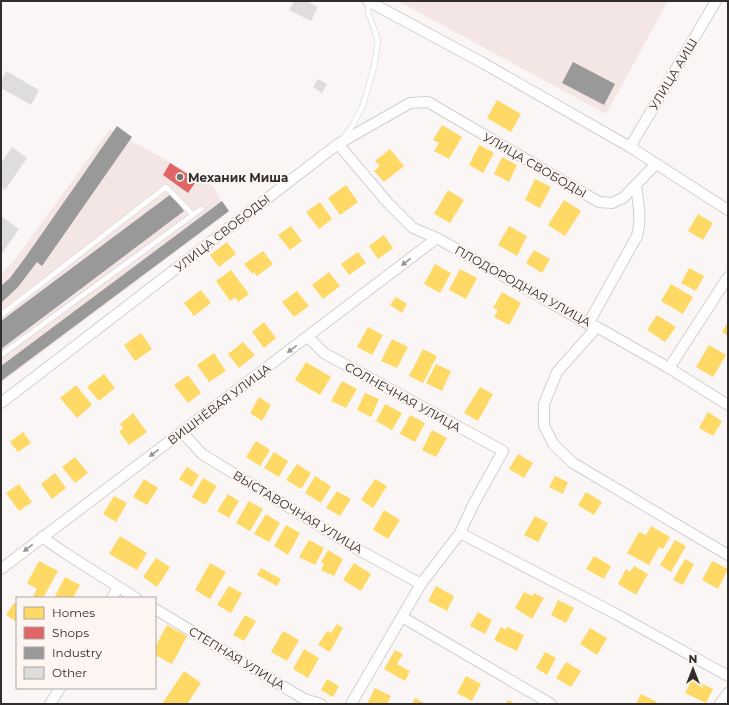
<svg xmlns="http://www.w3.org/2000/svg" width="729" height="705" font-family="Montserrat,sans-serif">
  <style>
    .industrial { fill: #f4e6e5 }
    .homes { fill: #ffd966 }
    .shops { fill: #e06666 }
    .industry { fill: #999 }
    .building { fill: #dfdddc }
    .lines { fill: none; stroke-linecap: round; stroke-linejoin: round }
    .service-casing { stroke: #d2d0ce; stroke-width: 6 }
    .minor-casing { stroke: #d2d0ce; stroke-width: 12 }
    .service { stroke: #fefefe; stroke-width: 5 }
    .minor { stroke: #fefefe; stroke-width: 10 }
    .oneway { fill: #979695 }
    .poi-dot { fill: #777372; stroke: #fdf5f2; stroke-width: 1.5 }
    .labels { text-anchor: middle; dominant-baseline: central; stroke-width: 4; stroke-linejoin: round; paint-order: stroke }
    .street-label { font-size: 12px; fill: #302d2c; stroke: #fdf5f2 }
    .poi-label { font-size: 12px; font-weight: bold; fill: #302d2c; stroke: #fdf5f2; text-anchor: start }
  </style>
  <rect width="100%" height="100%" fill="#faf6f5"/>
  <!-- industrial -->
  <path class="industrial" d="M398,1h270l-62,113z
    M110,129l103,57 15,27 -227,170v-109l13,-13z"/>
  <!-- homes -->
  <path class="homes" d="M497,100l24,14 -10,18 -24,-14z
    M442,125l20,12 -13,22 -15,-8 5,-8 -6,-3z
    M479,145l15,8 -11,20 -14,-8z
    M390,149l14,17 -20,16 -10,-11 6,-5 -5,-5z
    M502,157l15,8 -8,17 -15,-8z
    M535,179l16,8 -11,21 -15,-8z
    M346,185l12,17 -18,13 -12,-17z
    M448,190l16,10 -14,23 -16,-9z
    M564,200l17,11 -16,25 -17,-11z
    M320,202l12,17 -13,10 -13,-17z
    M698,214l15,9 -10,17 -15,-9z
    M291,226l11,15 -12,9 -12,-15z
    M509,226l18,10 -10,20 -19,-11z
    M384,235l9,13 -15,11 -9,-13z
    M227,242l9,12 -17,13 -9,-12z
    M534,250l16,9 -8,14 -16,-10z
    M263,251l10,13 -16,12 -3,-4 -2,2 -8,-10z
    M358,252l8,11 -17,12 -8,-11z
    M435,264l16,9 -11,20 -16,-9z
    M689,268l15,8 -8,15 -15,-8z
    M460,269l17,9 -11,21 -17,-9z
    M231,270l18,24 -11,8 -3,-5 -5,4 -14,-20z
    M329,272l11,14 -17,13 -11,-14z
    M671,284l22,13 -10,17 -22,-13z
    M201,290l10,13 -17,13 -10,-13z
    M297,291l12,15 -15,11 -12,-15z
    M502,292l19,11 -12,22 -15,-8 4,-7 -5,-2z
    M396,297l11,7 -5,9 -12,-8z
    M657,315l19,12 -11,15 -18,-12z
    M264,322l12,16 -12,10 -12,-16z
    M728,322v14l-6,-4z
    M368,327l15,8 -11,20 -15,-8z
    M141,333l11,16 -17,12 -11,-16z
    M392,339l16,8 -11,21 -16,-7z
    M243,342l12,13 -16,13 -11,-14z
    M709,345l17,10 -13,22 -17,-10z
    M423,349l14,7 -14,27 -14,-7z
    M214,353l12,18 -17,11 -12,-17z
    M306,362l25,15 -11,18 -25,-15z
    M436,364l15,7 -9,20 -16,-8z
    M104,374l11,14 -16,13 -12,-14z
    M188,375l13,18 -13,10 -14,-18z
    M342,381l15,8 -11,19 -15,-7z
    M76,385l16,20 -15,13 -17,-20z
    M480,387l13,7 -15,27 -14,-8z
    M365,393l14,6 -8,18 -14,-7z
    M259,397l12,8 -9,16 -12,-8z
    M385,404l17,9 -10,17 -16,-9z
    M708,412l14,9 -9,15 -14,-8z
    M133,413l14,19 -18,13 -10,-14 4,-2 -3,-5z
    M410,415l15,8 -10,19 -15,-8z
    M432,430l15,8 -11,19 -14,-7z
    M23,432l8,11 -13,9 -8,-10z
    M256,441l14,9 -10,16 -14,-9z
    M274,452l14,9 -9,16 -15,-9z
    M518,454l15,9 -9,15 -15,-9z
    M75,457l13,16 -13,10 -13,-16z
    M297,464l14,9 -10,16 -15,-9z
    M187,467l12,8 -7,12 -13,-8z
    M55,473l11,15 -14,11 -11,-15z
    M315,476l16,10 -10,17 -16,-10z
    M555,476l13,6 -5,12 -14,-7z
    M203,478l14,8 -12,19 -13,-8z
    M144,479l14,9 -11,17 -14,-8z
    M375,479l12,7 -14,22 -12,-8z
    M19,484l13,18 -13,9 -13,-18z
    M337,491l14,8 -11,17 -14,-8z
    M586,492l16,10 -8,13 -16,-10z
    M228,494l11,7 -10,17 -12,-7z
    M114,496l13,7 -11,19 -13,-8z
    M249,501l14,8 -13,22 -14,-8z
    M384,510l16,10 -12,19 -15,-9z
    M266,514l14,9 -11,19 -15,-8z
    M535,516l13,7 -10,19 -14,-7z
    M286,525l14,8 -12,22 -14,-9z
    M651,526l19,11 -7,12 -4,-2 -10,18 -22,-12 12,-21 7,3z
    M120,536l27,17 -10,17 -28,-16z
    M309,540l15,8 -9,17 -16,-8z
    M675,540l11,6 -15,26 -11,-7z
    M328,550l15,9 -9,17 -13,-6 3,-6 -3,-2z
    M594,556l17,10 -7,13 -18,-10z
    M156,558l14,9 -13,20 -14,-10z
    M685,559l9,5 -11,21 -10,-5z
    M39,561l19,10 -15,27h-11l5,-9 -10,-6z
    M712,561l16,8 -10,20 -16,-9z
    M210,563l16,9 -16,27 -15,-9z
    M354,563l17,11 -10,17 -18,-11z
    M634,566l14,8 -12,21 -18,-11 8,-15 4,3z
    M261,568l20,11 -4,7 -20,-11z
    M65,577l15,8 -7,13h-14l-4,-2z
    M229,586l13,7 -11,20 -14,-8z
    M436,586l18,10 -7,15 -19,-10z
    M524,592l8,4 2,-3 10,5 -12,21 -17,-11z
    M558,600l16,8 -8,15 -15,-8z
    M14,603l3,2v17l-11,-7z
    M478,612l14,8 -7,14 -15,-8z
    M245,615l11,6 -12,20 -11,-6z
    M337,624l6,4 -13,24 -12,-7 9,-14 4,2z
    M167,625l20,11 -15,28 -17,-9v-8z
    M501,627l5,3 1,-3 17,8 -7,16 -23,-11z
    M590,628l17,10 -10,17 -17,-11z
    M283,631l16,9 -12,21 -16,-9z
    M304,649l15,9 -11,20 -15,-9z
    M395,650l8,4 -6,10 13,7 -5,10 -21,-12z
    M545,652l11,6 -9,17 -11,-7z
    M566,662l15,9 -10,16 -15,-9z
    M184,671l17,12 -14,21h-25z
    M466,676l15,8 -9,17 -15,-8z
    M327,679l12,7 -6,11 -12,-7z
    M692,679l21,10 -7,14 -21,-10z
    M375,688l16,8 -4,8h-20z
    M641,694l16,8 -1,2h-20z
    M415,698l11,6h-14z
    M508,700l8,4h-10z"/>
  <!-- shops -->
  <path class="shops" d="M170,163l27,17 -9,13 -25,-18z"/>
  <!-- industry -->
  <path class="industry" d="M573,62l42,22 -11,21 -42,-22z
    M117,126l15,11 -90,129 -5,-4 -19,25 -17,16v-17l9,-8 17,-23z
    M171,194l13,17 -183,138v-28z
    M222,201l7,10 -228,170v-15z"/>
  <!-- building -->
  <path class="building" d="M294,1h12l12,6 -7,14 -22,-11z
    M6,71l33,19 -8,15 -30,-17v-7z
    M318,79l9,5 -5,9 -9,-6z
    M12,147l15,11 -22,32 -4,-3v-24z
    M1,216l18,13 -18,26z"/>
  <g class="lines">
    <!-- service casing -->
    <g class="service-casing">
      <path id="service" d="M343,138l10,-13 10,-20 11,-38 4,-27 -10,-28 1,-10
        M1,315l165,-128 27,28
        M1,355l200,-146"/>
    </g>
    <!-- minor casing -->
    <g class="minor-casing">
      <path id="minor" d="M368,1l115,62 147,84 98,63
        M338,144l50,59 25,25 24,10 151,86 9,3 72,41 59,37
        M630,147l86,-146
        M588,324l49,-88c5,-17 1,-34 -1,-50
        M597,327l-40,45 -13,32v22l10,19 19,18 155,92
        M308,337l16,16 179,98 -29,52 -14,30 -39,51 -70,120
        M669,368l59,-91
        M1,403l337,-259 72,-41 18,-1 171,100 13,1 11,-5 33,-34
        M182,432l20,22 157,96 62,34
        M460,533l156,81 112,62
        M42,537l23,16 71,45
        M1,569l436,-331
        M112,598l6,-11
        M155,609l149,90 17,5
        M402,617l149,87
        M50,704l10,-16
        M720,704l8,-11"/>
    </g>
    <!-- service -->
    <use href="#service" class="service"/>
    <!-- minor -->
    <use href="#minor" class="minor"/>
  </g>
  <!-- one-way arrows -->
  <defs><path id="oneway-solid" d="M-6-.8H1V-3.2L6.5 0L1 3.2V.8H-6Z"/></defs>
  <g class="oneway">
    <use href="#oneway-solid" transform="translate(406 262) rotate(142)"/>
    <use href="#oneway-solid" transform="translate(292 349) rotate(143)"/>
    <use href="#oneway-solid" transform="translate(154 453) rotate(143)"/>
    <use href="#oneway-solid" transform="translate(28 548) rotate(142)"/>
  </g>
  <!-- markers -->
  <circle class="poi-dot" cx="180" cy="177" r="4"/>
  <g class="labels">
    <!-- street labels -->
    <g class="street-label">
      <text transform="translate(673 74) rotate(-59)">УЛИЦА АИШ</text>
      <text transform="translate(535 165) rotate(30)">УЛИЦА СВОБОДЫ</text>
      <text transform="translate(222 233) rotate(-38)">УЛИЦА СВОБОДЫ</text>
      <text transform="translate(523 286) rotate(29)">ПЛОДОРОДНАЯ УЛИЦА</text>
      <text transform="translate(403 397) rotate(29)">СОЛНЕЧНАЯ УЛИЦА</text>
      <text transform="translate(219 404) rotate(-37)">ВИШНЁВАЯ УЛИЦА</text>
      <text transform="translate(298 512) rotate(31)">ВЫСТАВОЧНАЯ УЛИЦА</text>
      <text transform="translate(237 658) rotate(31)">СТЕПНАЯ УЛИЦА</text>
    </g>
    <!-- poi labels -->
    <g class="poi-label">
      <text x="188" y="177">Механик Миша</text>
    </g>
  </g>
  <!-- border -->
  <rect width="729" height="705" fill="none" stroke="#302d2c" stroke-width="4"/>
  <!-- legend -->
  <rect x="16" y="597" width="140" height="92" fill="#fdf5f2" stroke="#aba5a3"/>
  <rect x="24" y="607" width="20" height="12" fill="#ffd966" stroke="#aba5a3"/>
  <text x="52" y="617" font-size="12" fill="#302d2c">Homes</text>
  <rect x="24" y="627" width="20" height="12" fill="#e06666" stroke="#aba5a3"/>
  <text x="52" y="637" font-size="12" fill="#302d2c">Shops</text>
  <rect x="24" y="647" width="20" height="12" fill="#999999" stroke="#aba5a3"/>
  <text x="52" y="657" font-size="12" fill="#302d2c">Industry</text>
  <rect x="24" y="667" width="20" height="12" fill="#dfdddc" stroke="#aba5a3"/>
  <text x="52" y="677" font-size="12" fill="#302d2c">Other</text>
  <!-- north arrow -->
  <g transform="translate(693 669)" stroke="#fdf5f2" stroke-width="3" paint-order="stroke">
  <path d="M0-3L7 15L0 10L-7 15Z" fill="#302d2c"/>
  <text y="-6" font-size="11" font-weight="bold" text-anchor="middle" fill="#302d2c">N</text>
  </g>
</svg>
